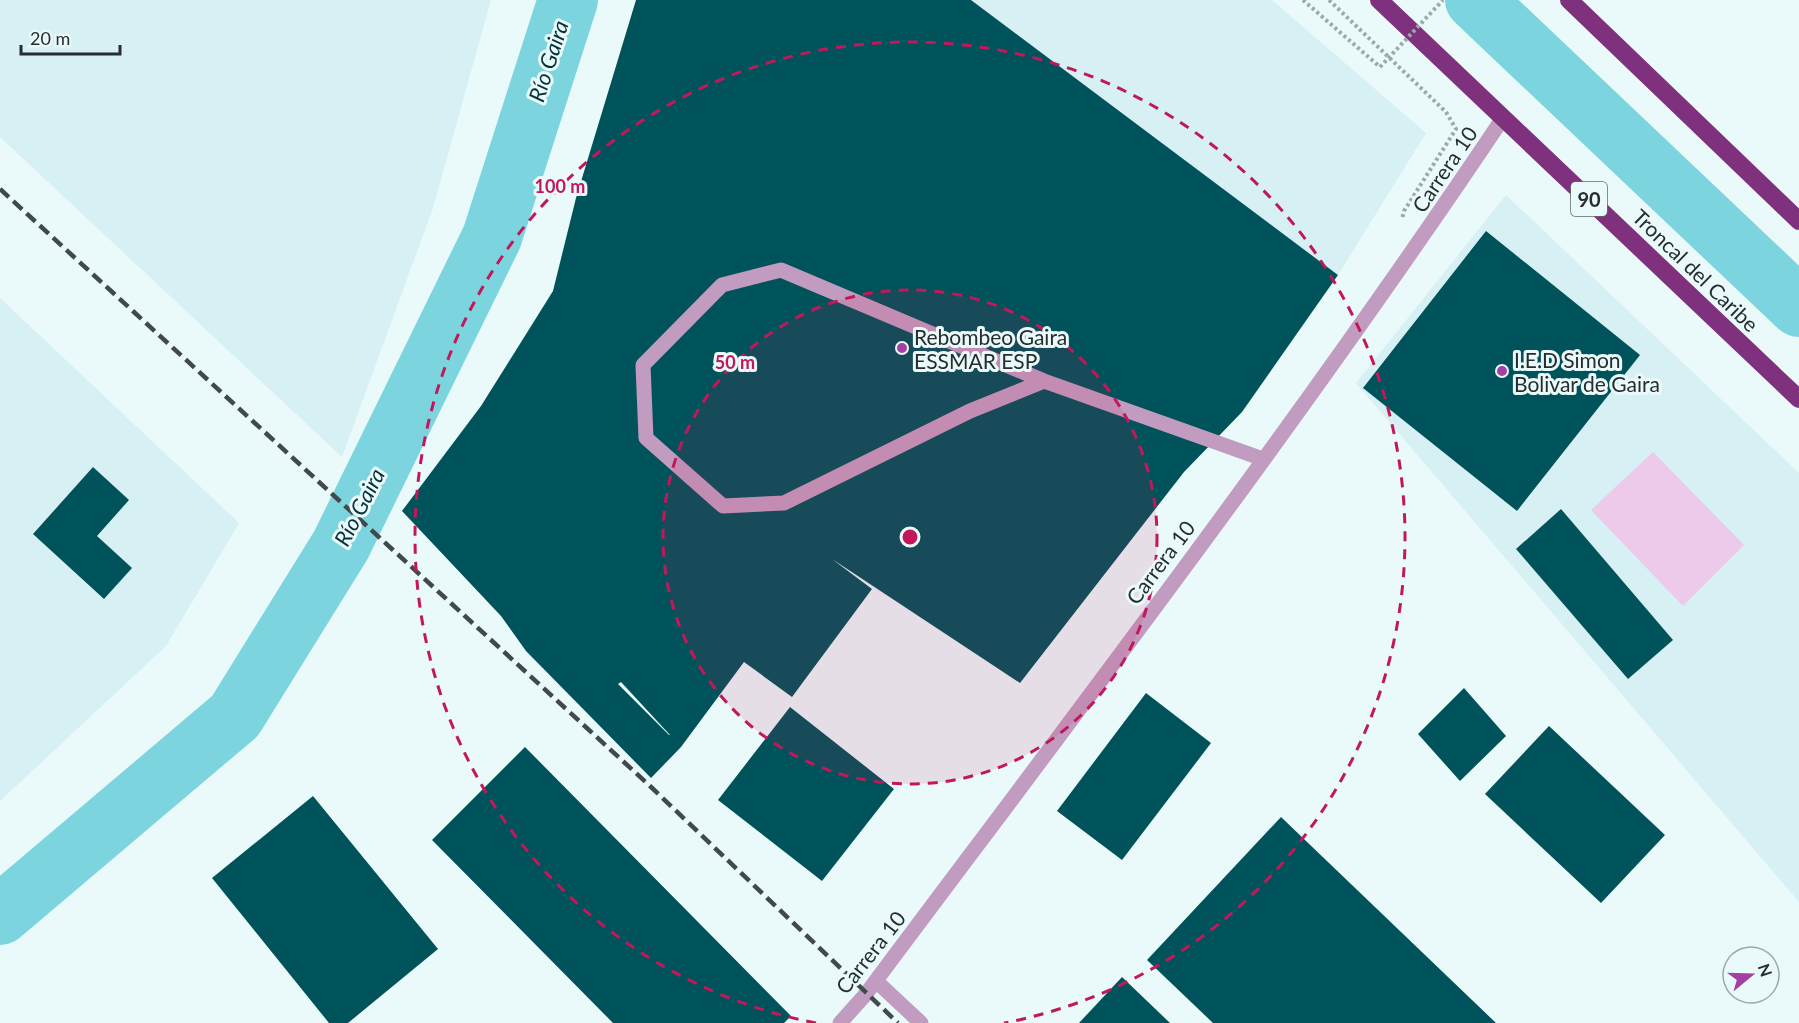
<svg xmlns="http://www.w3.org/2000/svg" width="1799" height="1023" font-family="Lato,sans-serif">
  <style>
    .built { fill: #d6f0f3 }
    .green { fill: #edcaea }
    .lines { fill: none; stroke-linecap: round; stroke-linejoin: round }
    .river { stroke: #7cd5de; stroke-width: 60 }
    .building { fill: #00535a; fill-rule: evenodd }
    .path { stroke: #9ca8a9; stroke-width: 4; stroke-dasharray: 3 3; stroke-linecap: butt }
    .street { stroke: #c29cc0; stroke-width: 15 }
    .highway { stroke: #80317e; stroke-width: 18 }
    .rail { stroke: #42494a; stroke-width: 4.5; stroke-dasharray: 12 6; stroke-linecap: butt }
    .path-bridge { stroke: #9ca8a9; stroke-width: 4; stroke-dasharray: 3 3; stroke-linecap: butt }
    .ring { fill: none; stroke: #c2185b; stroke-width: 3; stroke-dasharray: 10 8 }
    .poi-dot { fill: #a43fa3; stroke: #eafafb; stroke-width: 2 }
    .labels { text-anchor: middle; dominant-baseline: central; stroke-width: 6; stroke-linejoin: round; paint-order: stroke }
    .shield { fill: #eafafb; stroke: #626a6c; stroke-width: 1.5 }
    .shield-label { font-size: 20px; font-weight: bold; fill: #272d2e }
    .street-label { font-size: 21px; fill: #272d2e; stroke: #eafafb }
    .poi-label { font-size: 21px; fill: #272d2e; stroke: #eafafb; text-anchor: start }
    .water-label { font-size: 22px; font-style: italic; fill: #053236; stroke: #eafafb }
    .centre { fill: #c2185b; stroke: #eafafb; stroke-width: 3 }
    .ring-label { font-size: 18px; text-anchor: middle; font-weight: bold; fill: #c2185b; stroke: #eafafb; stroke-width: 6; stroke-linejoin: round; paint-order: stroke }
  </style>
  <rect width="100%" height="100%" fill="#eafafb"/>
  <!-- built -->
  <path class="built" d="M0,0h491l-58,208 -91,249 -342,-320z
    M971,0h301l154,133 -88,142z
    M1506,195l293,278v429l-443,-519z
    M0,298l239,225 -73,123 -166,155z"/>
  <!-- green -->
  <path class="green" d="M1653,452l91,93 -61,61 -92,-96z"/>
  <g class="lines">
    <!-- river -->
    <path class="river" d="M1475,0l324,307
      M0,915l235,-199 106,-171 151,-308 76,-237"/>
  </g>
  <!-- building -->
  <path class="building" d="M636,0h335l367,275 -96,137 -58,60 -164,211 -188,-124 40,30 -80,108 -48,-35 -63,85 -30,31 -125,-127 -25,-35 -99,-105 79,-105 72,-115 23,-93zM621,682l49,53h-1l-51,-51z
    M1486,231l154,124 -123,156 -154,-123z
    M93,467l36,33 -32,36 35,32 -28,31 -71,-65z
    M1561,509l112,131 -45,39 -112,-130z
    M1464,688l42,48 -46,45 -42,-47z
    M1146,693l65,50 -89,117 -65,-49z
    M790,707l104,82 -72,92 -104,-81z
    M1549,726l116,109 -64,68 -116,-109z
    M525,747l266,269 -7,7h-171l-181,-183z
    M313,796l125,153 -90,74h-19l-117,-145z
    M1281,817l215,206h-283l-66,-63z
    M1122,977l48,46h-91z"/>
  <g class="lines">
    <!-- path -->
    <path class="path" d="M1303,0l77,67
      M1329,0l117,112 10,17 -52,82 -2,8"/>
    <!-- street -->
    <path class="street" d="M1044,381l-74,30 -186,92 -61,3 -77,-68 -3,-73 79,-80 59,-15 263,111 219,78
      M876,981l45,42
      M840,1023l26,-29c216,-289 436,-576 637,-876"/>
    <!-- highway -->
    <path class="highway" d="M1379,0l420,399
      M1569,0l230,221"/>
    <!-- rail -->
    <path class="rail" d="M0,189l650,597 248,237"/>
    <!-- path-bridge -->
    <path class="path-bridge" d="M1380,67l63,-67"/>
  </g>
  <!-- distance rings -->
  <circle cx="910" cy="537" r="247" fill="#c2185b" fill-opacity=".12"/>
  <g class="ring">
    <circle cx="910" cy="537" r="247"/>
    <path d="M816 1023A495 495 0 1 1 1004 1023"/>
  </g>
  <!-- markers -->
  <g class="poi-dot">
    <circle cx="902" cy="348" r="6"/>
    <circle cx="1502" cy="371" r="6"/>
  </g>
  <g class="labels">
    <!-- shield labels -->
    <rect class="shield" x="1571" y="182" width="36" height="34" rx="4.5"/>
    <g class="shield-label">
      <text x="1589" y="199">90</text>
    </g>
    <!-- street labels -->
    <g class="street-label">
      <text transform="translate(1444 169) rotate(-56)">Carrera 10</text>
      <text transform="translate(1696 270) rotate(44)">Troncal del Caribe</text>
      <text transform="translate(1160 562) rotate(-53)">Carrera 10</text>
      <text transform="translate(870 952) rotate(-52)">Carrera 10</text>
    </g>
    <!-- poi labels -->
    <g class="poi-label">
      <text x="914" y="336">Rebombeo Gaira<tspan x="914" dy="24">ESSMAR ESP</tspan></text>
      <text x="1514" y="359">I.E.D Simon<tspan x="1514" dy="24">Bolivar de Gaira</tspan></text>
    </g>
    <!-- water labels -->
    <g class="water-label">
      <text transform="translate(548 61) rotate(-72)">Río Gaira</text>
      <text transform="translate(359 507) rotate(-63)">Río Gaira</text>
    </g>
  </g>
  <circle cx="910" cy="537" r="9" class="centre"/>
  <g class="ring-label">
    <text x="560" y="193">100 m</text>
    <text x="735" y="369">50 m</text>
  </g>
  <!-- north arrow -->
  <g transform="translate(1751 975) rotate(71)"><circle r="28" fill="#eafafb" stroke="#9ca8a9" stroke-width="1.5"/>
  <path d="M0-4.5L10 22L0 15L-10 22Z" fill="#a43fa3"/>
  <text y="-9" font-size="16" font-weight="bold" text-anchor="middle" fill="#272d2e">N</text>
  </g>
  <!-- scale -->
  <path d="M21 45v9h99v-9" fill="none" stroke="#272d2e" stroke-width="3"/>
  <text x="30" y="45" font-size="18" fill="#272d2e" stroke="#eafafb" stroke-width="4.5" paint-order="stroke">20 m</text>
</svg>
